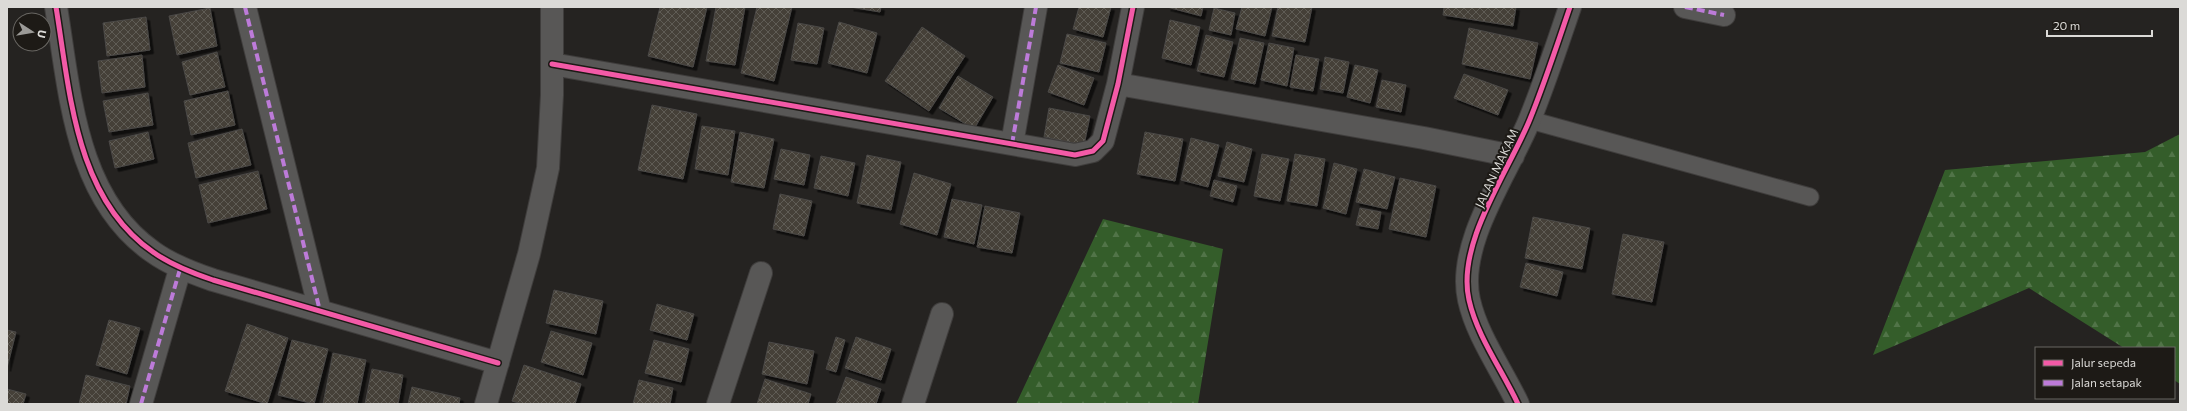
<svg xmlns="http://www.w3.org/2000/svg" width="2187" height="411" font-family="Commissioner,sans-serif">
  <style>
    .forest { fill: url(#forest-firs) }
    .building { fill: url(#building-cross-hatch); stroke: #4a4846; filter: url(#shadow) }
    .lines { fill: none; stroke-linecap: round; stroke-linejoin: round }
    .service-casing { stroke: #3f3d3c; stroke-width: 19 }
    .minor-casing { stroke: #3f3d3c; stroke-width: 24 }
    .service { stroke: #585756; stroke-width: 17 }
    .minor { stroke: #585756; stroke-width: 22 }
    .quiet { stroke: #bd7bd9; stroke-width: 4; stroke-dasharray: 8 4; stroke-linecap: butt }
    .cycleway-casing { stroke: #1d1a16; stroke-width: 8 }
    .cycleway { stroke: #f35aa7; stroke-width: 5 }
    .labels { text-anchor: middle; dominant-baseline: central; stroke-width: 4; stroke-linejoin: round; paint-order: stroke }
    .street-label { font-size: 12px; fill: #dbdad7; stroke: #1d1a16 }
  </style>
  <defs>
    <pattern id="forest-firs" width="22" height="20" patternUnits="userSpaceOnUse"><rect width="22" height="20" fill="#345d2a"/><path d="M5 1l3.5 6h-7zM16 11l3.5 6h-7z" fill="#517448"/></pattern>
    <pattern id="building-cross-hatch" width="8" height="8" patternUnits="userSpaceOnUse"><rect width="8" height="8" fill="#454139"/><path d="M0 0l8 8M0 8l8-8" fill="none" stroke="#5f5c55"/></pattern>
    <filter id="shadow"><feDropShadow dx="3.5" dy="3.5" stdDeviation="0" flood-color="#0009"/></filter>
  </defs>
  <rect width="100%" height="100%" fill="#252321"/>
  <!-- forest -->
  <path class="forest" d="M2180,134v250l-6,-4v-32h-50l-95,-60 -156,67 72,-185 200,-18z
    M1103,219l120,30 -25,155h-182z"/>
  <!-- building -->
  <path class="building" d="M660,7h47l-14,60 -45,-11z
    M716,7h29l-10,58 -29,-4z
    M757,7h35l-18,74 -33,-8z
    M850,7h31l-1,5z
    M1079,7h32l-8,30 -30,-8z
    M1167,7h36l-2,9z
    M1242,7h30l-7,29 -29,-7z
    M1278,7h34l-7,35 -33,-6z
    M1444,7h72l-3,19 -70,-11z
    M210,8l7,38 -40,9 -8,-39z
    M1214,8l21,5 -4,22 -22,-5z
    M146,17l4,33 -43,6 -4,-33z
    M1170,20l30,7 -9,38 -29,-7z
    M839,22l38,11 -10,40 -39,-10z
    M798,23l26,5 -7,36 -26,-4z
    M922,27l43,29 -36,55 -44,-30z
    M1469,28l69,15 -8,36 -68,-15z
    M1067,34l39,9 -7,29 -39,-9z
    M1206,35l27,7 -9,35 -27,-6z
    M1240,38l24,5 -9,41 -24,-5z
    M1269,43l25,5 -7,38 -26,-6z
    M217,52l8,35 -35,8 -8,-33z
    M142,55l3,32 -43,6 -4,-32z
    M1296,55l23,4 -6,32 -23,-4z
    M1325,57l24,5 -6,31 -23,-4z
    M1058,65l36,13 -10,27 -36,-13z
    M1355,65l23,5 -8,33 -23,-6z
    M1464,74l44,16 -10,25 -44,-17z
    M958,76l35,21 -19,32 -35,-21z
    M1382,80l24,5 -5,27 -25,-5z
    M228,91l7,34 -44,10 -7,-34z
    M148,93l5,32 -44,7 -6,-31z
    M652,105l45,9 -14,65 -45,-9z
    M1049,108l41,8 -6,29 -40,-8z
    M702,126l33,5 -7,44 -33,-6z
    M242,129l9,36 -55,13 -8,-35z
    M148,132l6,27 -39,9 -6,-27z
    M740,132l34,7 -10,49 -33,-6z
    M1145,132l38,7 -8,42 -38,-7z
    M1191,138l28,7 -11,42 -27,-7z
    M1227,142l25,7 -8,33 -26,-6z
    M781,149l29,6 -6,30 -30,-6z
    M1262,154l27,5 -9,42 -26,-5z
    M1295,154l30,5 -8,47 -30,-5z
    M867,155l34,7 -10,48 -34,-7z
    M821,156l34,7 -7,33 -34,-8z
    M1334,163l23,6 -11,45 -23,-6z
    M1364,169l31,8 -8,32 -31,-7z
    M258,171l9,38 -59,14 -9,-38z
    M914,173l37,11 -14,51 -37,-11z
    M1400,178l36,8 -10,51 -37,-8z
    M1214,180l23,6 -4,16 -23,-6z
    M780,194l32,7 -8,35 -31,-7z
    M952,199l30,6 -8,39 -30,-7z
    M985,206l35,7 -8,40 -35,-6z
    M1360,208l21,4 -3,17 -22,-4z
    M1533,217l57,11 -8,41 -57,-11z
    M1623,234l41,8 -12,60 -40,-8z
    M1526,263l37,9 -6,24 -37,-9z
    M554,290l49,11 -7,33 -50,-11z
    M657,304l37,10 -7,26 -37,-10z
    M109,320l31,8 -13,46 -31,-9z
    M247,324l41,14 -21,66 -42,-13z
    M7,330l9,2 -9,36z
    M551,331l41,12 -9,32 -42,-13z
    M836,337l9,3 -9,32 -10,-3z
    M856,337l35,12 -10,31 -36,-12z
    M292,340l36,9 -14,55 -36,-9z
    M654,340l35,9 -8,33 -36,-9z
    M769,342l45,9 -7,33 -45,-10z
    M333,353l33,7 -9,44h-34z
    M524,365l57,19 -6,20h-53l-10,-3z
    M372,369l31,6 -5,29h-33z
    M86,375l44,11 -4,18h-47z
    M846,377l35,12 -5,15h-40z
    M765,379l46,15 -3,10h-51z
    M639,380l34,8 -3,16h-37z
    M412,387l48,11 -1,6h-51z
    M7,389l19,5 -3,10h-16z"/>
  <g class="lines">
    <!-- service casing -->
    <g class="service-casing">
      <path id="service" d="M1530,120l280,77"/>
    </g>
    <!-- minor casing -->
    <g class="minor-casing">
      <path id="minor" d="M56,7c14,85 19,191 97,245 18,13 39,21 60,28l285,83
        M245,7l75,304
        M1685,7l39,8
        M552,64l523,91 18,-4 10,-10 15,-57 15,-77
        M1118,84l306,54 89,18
        M1012,144l24,-137
        M141,404l39,-135
        M486,404l43,-150 19,-86 4,-73v-88
        M718,404l43,-131
        M913,404l29,-90
        M1518,404c-16,-34 -41,-68 -49,-104 -13,-57 40,-129 61,-181 15,-37 27,-74 40,-112"/>
    </g>
    <!-- service -->
    <use href="#service" class="service"/>
    <!-- minor -->
    <use href="#minor" class="minor"/>
    <!-- quiet -->
    <path class="quiet" d="M245,7l75,304
      M1685,7l39,8
      M1012,144l24,-137
      M141,404l39,-135"/>
    <!-- cycleway casing -->
    <g class="cycleway-casing">
      <path id="cycleway" d="M56,7c14,85 19,191 97,245 18,13 39,21 60,28l285,83
        M552,64l523,91 18,-4 10,-10 15,-57 15,-77
        M1518,404c-16,-34 -41,-68 -49,-104 -13,-57 40,-129 61,-181 15,-37 27,-74 40,-112"/>
    </g>
    <!-- cycleway -->
    <use href="#cycleway" class="cycleway"/>
  </g>
  <g class="labels">
    <!-- street labels -->
    <g class="street-label">
      <text transform="translate(1496 168) rotate(-65)">JALAN MAKAM</text>
    </g>
  </g>
  <!-- border -->
  <rect width="2187" height="411" fill="none" stroke="#dbdad7" stroke-width="16"/>
  <!-- legend -->
  <rect x="2035" y="347" width="140" height="52" fill="#1d1a16" stroke="#696763"/>
  <rect x="2043" y="360" width="20" height="6" fill="#f35aa7" stroke="#696763"/>
  <text x="2071" y="367" font-size="12" fill="#dbdad7">Jalur sepeda</text>
  <rect x="2043" y="380" width="20" height="6" fill="#bd7bd9" stroke="#696763"/>
  <text x="2071" y="387" font-size="12" fill="#dbdad7">Jalan setapak</text>
  <!-- north arrow -->
  <g transform="translate(32 32) rotate(102)"><circle r="19" fill="#1d1a16" stroke="#696763"/>
  <path d="M0-3L7 15L0 10L-7 15Z" fill="#9b9a97"/>
  <text y="-6" font-size="11" font-weight="bold" text-anchor="middle" fill="#dbdad7">U</text>
  </g>
  <!-- scale -->
  <path d="M2047 30v6h105v-6" fill="none" stroke="#dbdad7" stroke-width="2"/>
  <text x="2053" y="30" font-size="12" fill="#dbdad7" stroke="#1d1a16" stroke-width="3" paint-order="stroke">20 m</text>
</svg>
